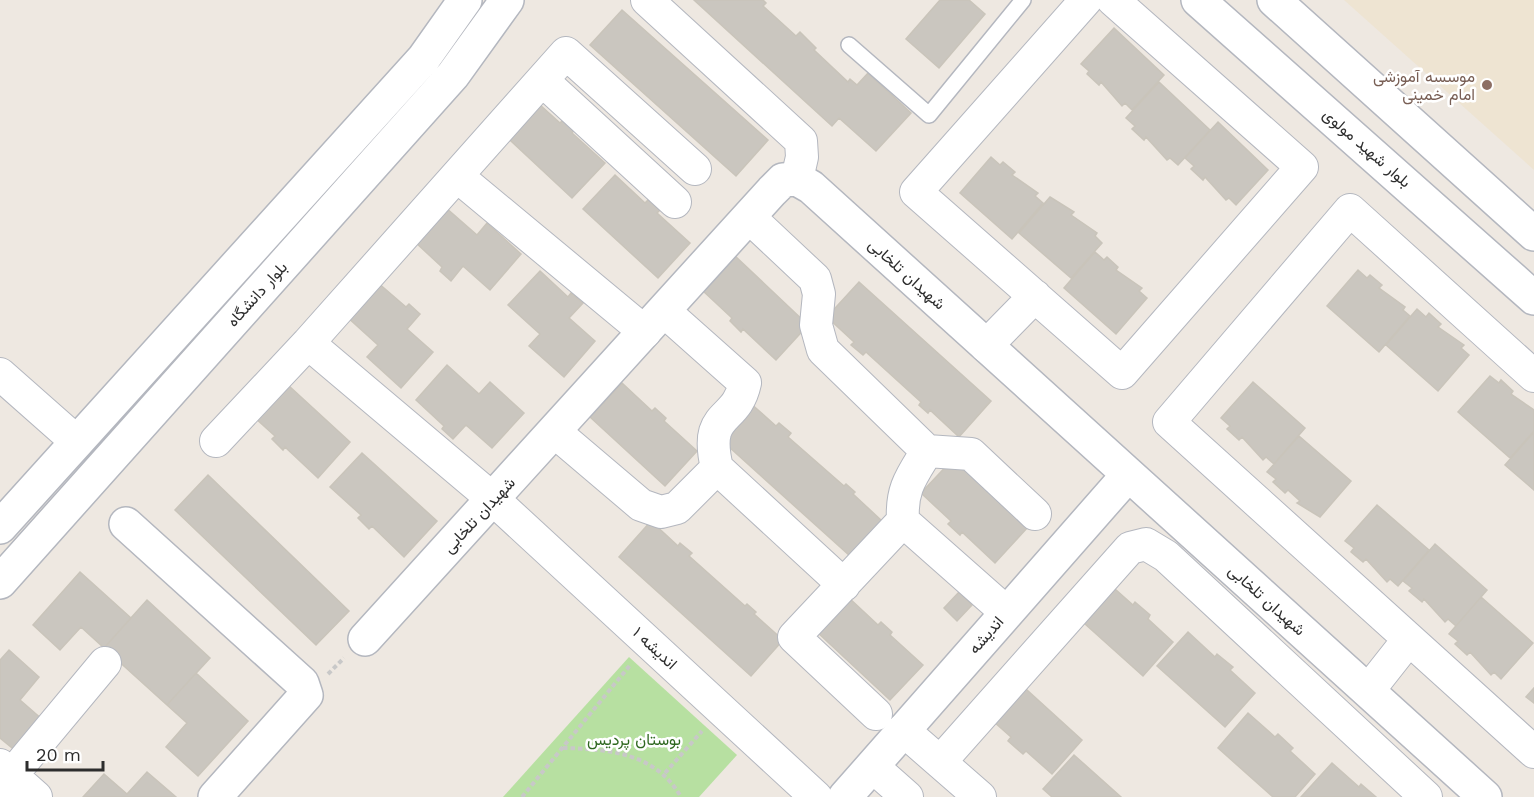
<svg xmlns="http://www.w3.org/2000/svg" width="1534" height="797" font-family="'Work Sans',Vazirmatn,sans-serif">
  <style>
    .education { fill: #eee4d2 }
    .green { fill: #b7e0a1 }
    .building { fill: #cac6bf; stroke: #c9c4ba; stroke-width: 1.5 }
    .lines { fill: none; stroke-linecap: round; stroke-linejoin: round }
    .service-casing { stroke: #b4b7bf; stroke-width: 18 }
    .minor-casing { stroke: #b4b7bf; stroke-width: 34 }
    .tertiary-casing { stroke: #b4b7bf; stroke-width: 36 }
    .secondary-casing { stroke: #b4b7bf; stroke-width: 36 }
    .path { stroke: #c8c8c8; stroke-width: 4; stroke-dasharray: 4.5 3; stroke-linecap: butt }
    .service { stroke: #fff; stroke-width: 15 }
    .minor { stroke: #fff; stroke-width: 32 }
    .tertiary { stroke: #fff; stroke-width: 33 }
    .secondary { stroke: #fff; stroke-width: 33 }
    .education-dot { fill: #8d6e63; stroke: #fff; stroke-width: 2 }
    .labels { text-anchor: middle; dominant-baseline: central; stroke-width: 5; stroke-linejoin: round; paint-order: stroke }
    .education-label { font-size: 16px; fill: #785e54; stroke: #fff; text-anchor: end }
    .street-label { font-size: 16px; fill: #2d2d2d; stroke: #fff }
    .park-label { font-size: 16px; fill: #2f6820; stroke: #fff }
  </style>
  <rect width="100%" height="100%" fill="#eee8e1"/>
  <!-- education -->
  <path class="education" d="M1344,0h190v170z"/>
  <!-- green -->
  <path class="green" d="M629,657l108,98 -38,42h-196z"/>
  <!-- building -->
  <path class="building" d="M694,0h69l3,3 -3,3 33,30 4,-4 16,16 -2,2 34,32 2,-3 7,6 11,-12 43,40 -35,38 -37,-33 -7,8z
    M940,0h29l16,14 -46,54 -33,-29z
    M622,10l146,130 -32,36 -146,-131z
    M1114,28l50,47 -32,35 -7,-7 -3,3 -21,-24 -2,3 -12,-11 2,-3 -8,-7z
    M1159,82l51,48 -32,35 -8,-7 -3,2 -21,-23 -2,3 -12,-11 3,-3 -9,-8z
    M529,95l31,28 3,-3 11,10 -2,3 33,30 -33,35 -74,-69z
    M1218,122l50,48 -32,35 -7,-7 -3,2 -21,-23 -2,3 -12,-11 3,-3 -9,-8z
    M991,157l9,8 3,-3 12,10 -3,3 26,18 -3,3 8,7 -31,36 -52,-46z
    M615,175l30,28 3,-3 12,10 -3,3 33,30 -32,35 -75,-69z
    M1050,197l24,15 -3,3 26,18 -2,3 7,7 -31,35 -52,-45z
    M445,207l32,28 10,-12 34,31 -31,36 -27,-24 -12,15 -11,-10 2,-4 -28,-26z
    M1095,252l9,8 3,-3 11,10 -2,3 26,18 -3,3 8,7 -31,36 -52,-46z
    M734,255l74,70 -32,35 -33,-31 -2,3 -11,-11 2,-3 -30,-28z
    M1358,270l9,8 3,-3 12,10 -3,3 26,19 -2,3 7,6 -31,36 -52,-46z
    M540,271l28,26 3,-4 12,10 -14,15 26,23 -31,36 -35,-31 11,-12 -32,-29z
    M377,282l29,25 3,-3 11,10 -13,15 26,23 -32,36 -34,-31 11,-12 -32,-29z
    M859,282l132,119 -32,36 -29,-27 -2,3 -9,-8 2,-3 -55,-50 -3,3 -12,-10 3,-3 -27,-25z
    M1417,309l9,8 3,-4 12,11 -3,3 26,18 -3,3 8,7 -31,36 -52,-46z
    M447,365l32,29 11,-12 34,31 -32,35 -26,-23 -13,14 -11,-10 2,-3 -28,-26z
    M276,374l74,68 -32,36 -33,-31 -2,3 -11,-11 3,-3 -31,-28z
    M1490,376l9,7 2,-3 12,11 -2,3 23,16v21l-24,27 -52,-46z
    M1253,382l52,46 -31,36 -8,-7 -3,3 -21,-23 -3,3 -12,-11 3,-3 -9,-8z
    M622,383l30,28 3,-3 11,10 -2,3 33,30 -32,35 -75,-69z
    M749,402l27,24 3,-3 12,10 -3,4 56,49 2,-2 9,8 -2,2 29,27 -32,35 -132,-119z
    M1534,432v58l-29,-25z
    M1299,436l52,45 -31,36 -23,-14 3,-2 -12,-11 -3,3 -12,-11 3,-3 -9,-7z
    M362,453l75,68 -33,36 -32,-31 -3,3 -11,-11 3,-3 -31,-28z
    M953,459l74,69 -32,35 -33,-31 -2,3 -12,-11 3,-3 -30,-28z
    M208,475l141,136 -33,34 -141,-135z
    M1377,505l52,45 -31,36 -8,-7 -3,3 -21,-23 -3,3 -12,-10 3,-4 -9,-7z
    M651,521l27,25 2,-3 12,10 -3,3 56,50 2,-2 9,8 -2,2 29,26 -32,36 -132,-119z
    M1435,544l52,46 -31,36 -8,-7 -3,3 -21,-23 -2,3 -13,-11 3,-3 -9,-7z
    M80,572l51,46 -27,30 -23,-21 -21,23 -27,-25z
    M1106,581l27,24 2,-3 15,13 -2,4 25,23 -30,34 -68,-61z
    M959,592l13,13 -15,16 -13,-13z
    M848,597l30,28 3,-3 11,10 -2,3 33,30 -33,35 -74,-69z
    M1481,597l52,46 -32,36 -7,-7 -3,3 -21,-23 -3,3 -12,-11 3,-3 -9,-7z
    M147,600l63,58 -43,47 -63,-57z
    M1188,632l27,25 2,-3 16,13 -3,3 25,23 -30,34 -68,-61z
    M9,650l30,27 -19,23 23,20 -26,32 -17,-14v-78z
    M196,673l52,48 -50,55 -32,-29 21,-24 -20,-18z
    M1015,679l67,61 -30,34 -26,-23 -3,3 -15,-13 3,-4 -27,-24z
    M1534,688v15l-8,-6z
    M1248,713l27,24 3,-3 15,14 -3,3 25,23 -20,23h-22l-55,-49z
    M1074,755l47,42h-69l-9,-8z
    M1332,763l27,24 2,-3 15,13h-75z
    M147,772l29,25h-93l21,-23 23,20z"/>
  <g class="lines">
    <!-- service casing -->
    <g class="service-casing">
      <path id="service" d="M849,45l80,70 94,-115"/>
    </g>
    <!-- minor casing -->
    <g class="minor-casing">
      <path id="minor" d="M647,0l154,141 1,16 -5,22
        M1086,0l-170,192 206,181 180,-206 -189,-167
        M542,80l133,122
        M457,176l188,156
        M749,217l66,62 4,15 -3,31 7,25 104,101c-16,26 -26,38 -24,70l103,91
        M664,311l81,72c-9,42 -42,26 -28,85l127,117
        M308,343l186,157 322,297
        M986,346l49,-50
        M0,374l77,68
        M1534,376l-184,-166 -181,212 365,330
        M555,432l86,73 20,7 16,-4 40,-40
        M216,441l92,-98 258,-290 129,116
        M927,451l44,3 64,60
        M1368,691l41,-52
        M876,714l-82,-77 109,-116
        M903,730l77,67
        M940,762l190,-214 16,-4 20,12 260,241
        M0,765l36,32
        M872,766l35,31
        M0,789l105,-126"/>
    </g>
    <!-- tertiary casing -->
    <g class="tertiary-casing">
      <path id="tertiary" d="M126,524l176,159 4,12 -91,102
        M365,639l407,-448 11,-11 14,-1 14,8 674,610
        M845,797l283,-322"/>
    </g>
    <!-- secondary casing -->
    <g class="secondary-casing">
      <path id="secondary" d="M1198,0l336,298
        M1274,0l260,234
        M0,527l424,-469 41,-58
        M0,582l453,-507 54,-75"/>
    </g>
    <!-- path -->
    <path class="path" d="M328,674l16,-16
      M563,748c46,1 93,5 118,49
      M665,773l37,-42
      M522,797l109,-133"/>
    <!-- service -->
    <use href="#service" class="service"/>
    <!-- minor -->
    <use href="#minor" class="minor"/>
    <!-- tertiary -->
    <use href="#tertiary" class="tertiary"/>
    <!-- secondary -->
    <use href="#secondary" class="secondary"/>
  </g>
  <!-- markers -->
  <circle class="education-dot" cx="1487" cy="85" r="6"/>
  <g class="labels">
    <!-- education labels -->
    <g class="education-label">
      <text x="1475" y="76">موسسه آموزشی<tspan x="1475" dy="18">امام خمینی</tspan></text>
    </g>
    <!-- street labels -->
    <g class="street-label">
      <text transform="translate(1367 148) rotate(41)">بلوار شهید مولوی</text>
      <text transform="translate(907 274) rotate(42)">شهیدان تلخابی</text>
      <text transform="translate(257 294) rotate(-48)">بلوار دانشگاه</text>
      <text transform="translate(479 515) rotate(-47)">شهیدان تلخابی</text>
      <text transform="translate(1267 600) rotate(42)">شهیدان تلخابی</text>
      <text transform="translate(986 635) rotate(-49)">انديشه</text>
      <text transform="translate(655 648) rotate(43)">اندیشه ۱</text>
    </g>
    <!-- park labels -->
    <g class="park-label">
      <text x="634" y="739">بوستان پردیس</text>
    </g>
  </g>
  <!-- scale -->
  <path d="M27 761v9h76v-9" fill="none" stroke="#2d2d2d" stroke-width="3"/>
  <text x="36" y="761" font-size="18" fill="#2d2d2d" stroke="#ffffff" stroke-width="4.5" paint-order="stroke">20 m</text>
</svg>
